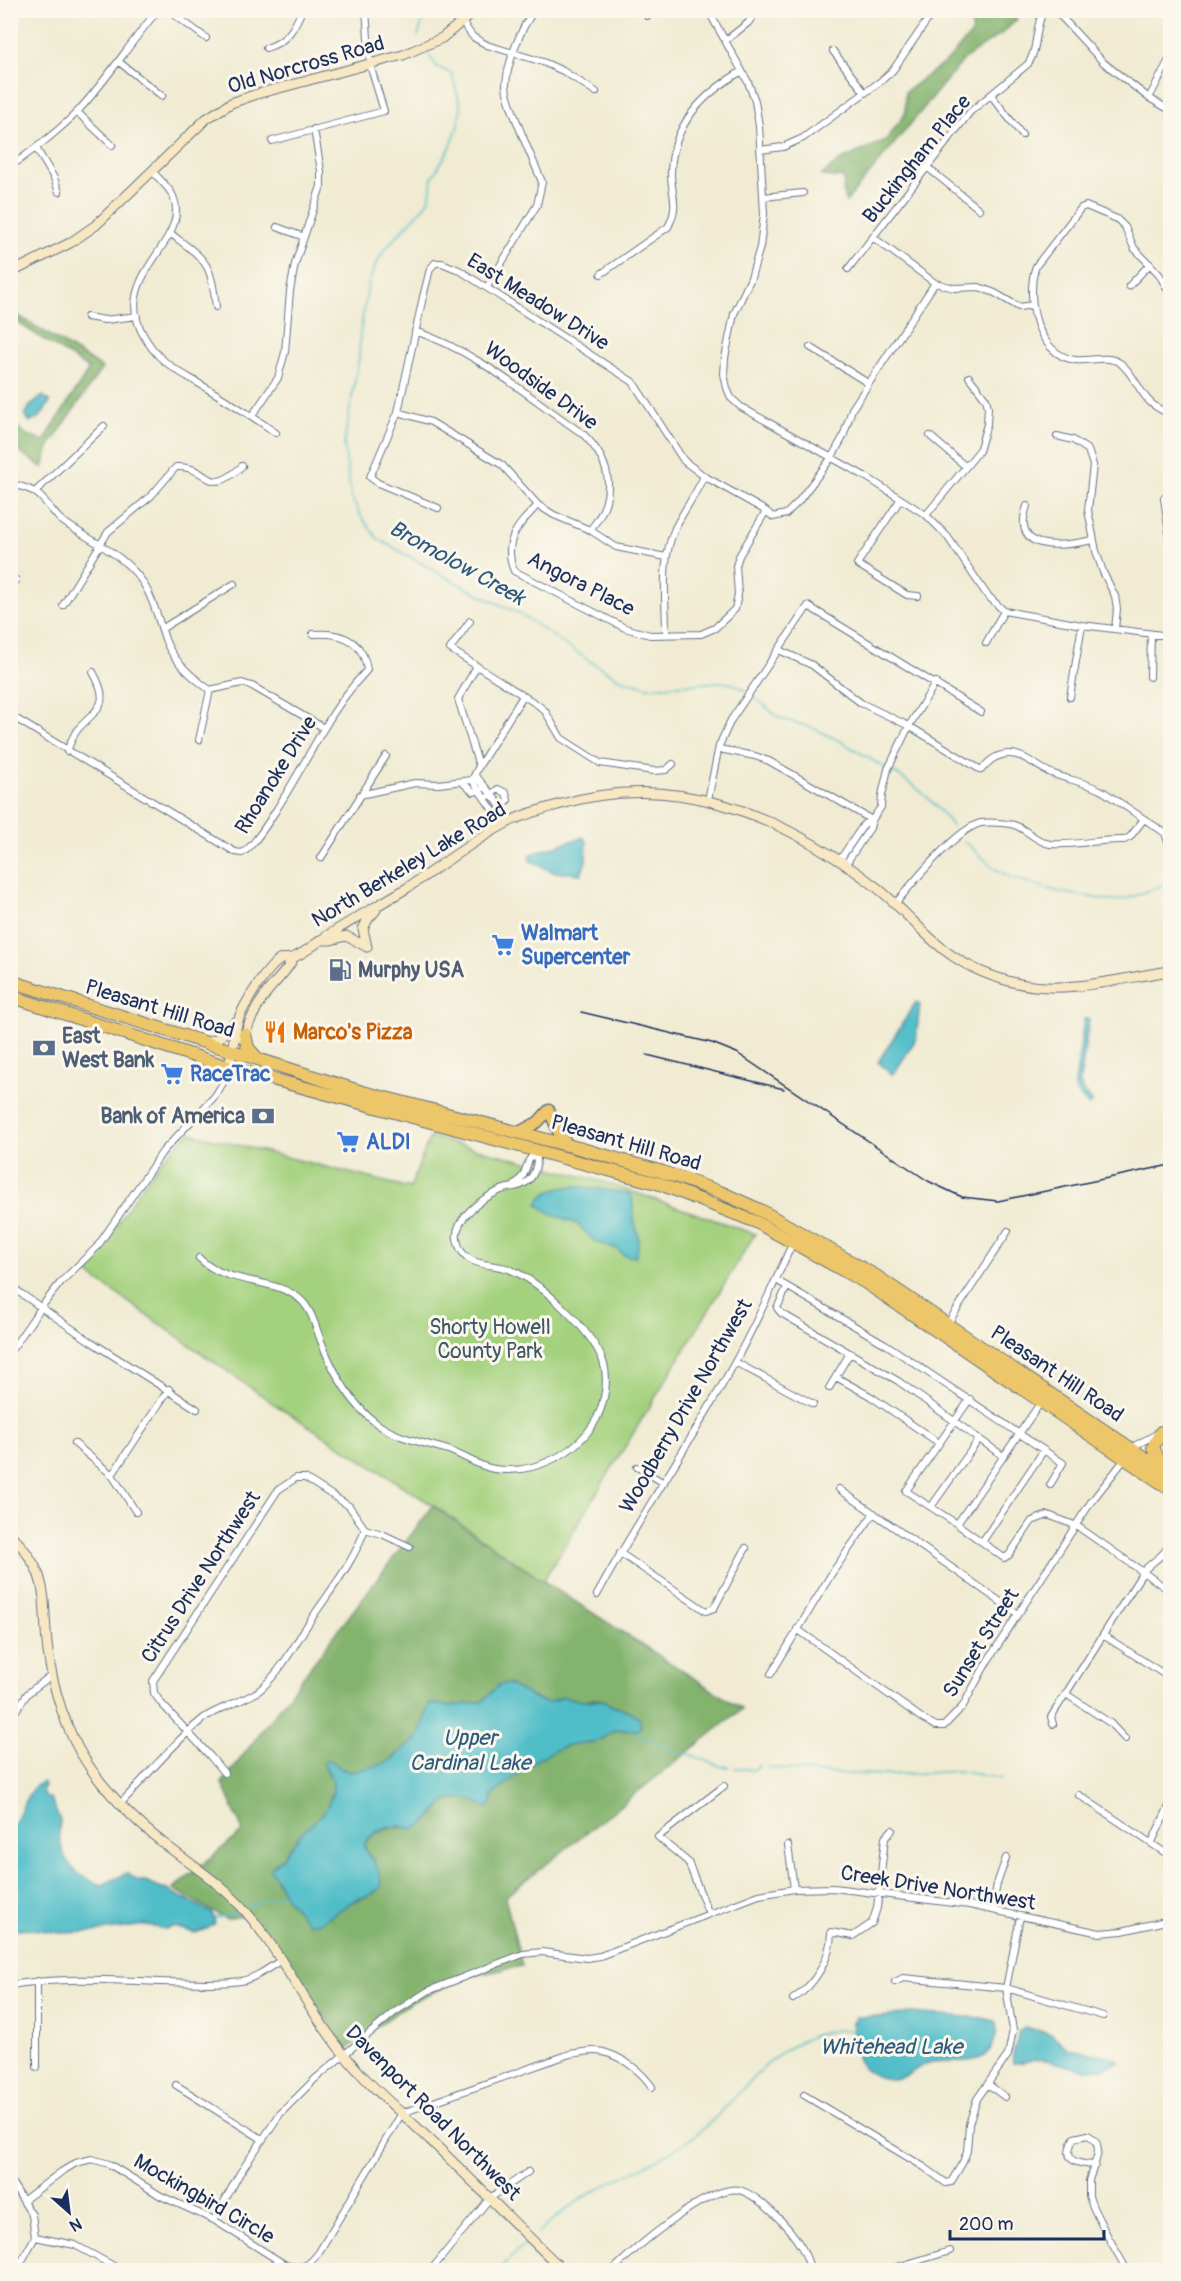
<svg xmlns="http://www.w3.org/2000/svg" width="1181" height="2281" font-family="Pangolin,sans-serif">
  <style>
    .green { fill: #a4d17e; stroke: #60806e; stroke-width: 1.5 }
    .forest { fill: #83b36d; stroke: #4f7166; stroke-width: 1.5; fill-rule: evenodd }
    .water { fill: #4fbdc8; stroke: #357693; stroke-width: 1.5 }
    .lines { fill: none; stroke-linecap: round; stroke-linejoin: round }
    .stream { stroke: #4fbdc8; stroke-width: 1.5 }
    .street-casing { stroke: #667187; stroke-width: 8 }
    .secondary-casing { stroke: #667187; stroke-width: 11 }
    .primary-casing { stroke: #667187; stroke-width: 13 }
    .highway-casing { stroke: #667187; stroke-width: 14 }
    .street { stroke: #fff; stroke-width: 6 }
    .secondary { stroke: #f7e8c3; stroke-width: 9 }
    .primary { stroke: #ecc669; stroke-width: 10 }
    .highway { stroke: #ecc669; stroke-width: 12 }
    .rail { stroke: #1b2f5e; stroke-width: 1.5 }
    .labels { text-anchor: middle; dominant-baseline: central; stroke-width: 6; stroke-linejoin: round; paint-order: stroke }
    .street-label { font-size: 21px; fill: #1b2f5e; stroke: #fbf7ec }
    .shop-label { font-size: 21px; font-weight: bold; fill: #366cbe; stroke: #fbf7ec; text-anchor: start }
    .service-label { font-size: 21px; font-weight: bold; fill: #4e5e75; stroke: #fbf7ec; text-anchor: start }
    .food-label { font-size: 21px; font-weight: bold; fill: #c56008; stroke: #fbf7ec; text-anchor: start }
    .park-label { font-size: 21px; fill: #3d5866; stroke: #fbf7ec }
    .water-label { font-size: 22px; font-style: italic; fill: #2b5a7e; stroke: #fbf7ec }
  </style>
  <rect width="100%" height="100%" fill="#fbf7ec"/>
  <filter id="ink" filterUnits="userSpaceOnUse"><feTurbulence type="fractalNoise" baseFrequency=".0167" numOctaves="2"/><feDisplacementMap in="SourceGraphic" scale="12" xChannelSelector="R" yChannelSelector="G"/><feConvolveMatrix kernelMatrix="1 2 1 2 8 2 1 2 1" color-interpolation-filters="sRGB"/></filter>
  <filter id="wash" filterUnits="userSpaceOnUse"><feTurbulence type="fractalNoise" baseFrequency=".008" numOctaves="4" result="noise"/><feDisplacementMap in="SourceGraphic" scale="24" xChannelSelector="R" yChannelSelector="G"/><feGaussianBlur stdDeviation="1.35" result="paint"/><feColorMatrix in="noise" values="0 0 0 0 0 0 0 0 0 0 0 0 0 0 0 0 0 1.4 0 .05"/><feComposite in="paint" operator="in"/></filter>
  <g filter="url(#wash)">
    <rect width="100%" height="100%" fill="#f0ebd2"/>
    <!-- green -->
    <path class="green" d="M190,1133l220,55 20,-51 174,45 151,52 -212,347 -109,-75 -160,-102 -187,-131c29,-44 62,-108 103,-140z"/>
    <!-- forest -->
    <path class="forest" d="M968,11h43l6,8 -13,13 -40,27 -118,143 -3,-8 1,-16 -23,-2 18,-15 47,-21 19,-26v-22l42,-31 26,-29z
      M11,311l91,57 -52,77 -7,23 -32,-22v-24l17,14 16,5 45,-72 -78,-51z
      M433,1506l110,75 199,128 -237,188 17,69 -56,11 -55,25 -66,48 -27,-43 -68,-93 -24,5 -53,-30 70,-58 -21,-48zM499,1685l49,18 15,-6 20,4 11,-2 10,1 8,6 20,6 -5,19c-14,-4 -17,5 -29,10 -10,3 -22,1 -32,5 -28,9 -53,29 -74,49l-1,11 -3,1c-11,-5 -23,-11 -36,-8 -13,4 -14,15 -24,21 -21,15 -42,-2 -64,24l3,9 7,7 2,32 -69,30 -31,-41 -2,-17 7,-5 23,-29 19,-15 6,-12 4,-12v-9l-9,-18 6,-4 12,9 8,3 31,-7 8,-4 23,-18 7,-8 11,-31 21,2 31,-4z"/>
    <!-- water -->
    <path class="water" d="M43,396l7,6 -1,2 -10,14 -9,4 -5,-7 5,-9z
      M583,837l4,5 -1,19 -5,13 -28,-2 -11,-5 -1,-2 -11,-4 -1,-4 3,-3z
      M916,1002l4,2 -4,35 -21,33 -3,2 -14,-12z
      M1084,1019h5l-9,62 2,9 11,13 -4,3 -13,-14 -1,-7z
      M578,1186l53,8c3,10 2,20 4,29 4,13 5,21 0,34l-12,-2 -6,-6 -21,-7 -19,-18 -27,-11 -13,-9c7,-15 26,-17 41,-18z
      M508,1684l30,16 10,3 15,-6 20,4 21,-1 8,6 20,6 7,6 2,8 -3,4 -18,-1 -7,2 -15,10 -31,4 -28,13 -47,37 -1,11 -3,2c-11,-6 -23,-12 -36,-9 -17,5 -19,24 -36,29 -6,2 -12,-2 -18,-2 -13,1 -31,8 -34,21 8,17 18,20 17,40l-12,9 -12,3 -38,24 -12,-1 -19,-22 -18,-31 11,-10 23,-29 18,-15 7,-12 4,-12v-9l-9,-18 1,-3 5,-1 12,9 8,3 30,-7 9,-4 23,-18 7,-8 11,-31 21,2 31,-4 17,-17z
      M42,1782l2,3 -2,6 3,6 6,2c2,7 7,15 9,22 0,4 -2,9 -1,14 3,27 17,42 43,50l25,-12 11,8h7l22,9 45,23 3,10 -8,6 -12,4 -21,-6 -9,2 -20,-4 -52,7 -32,1 -36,-5 -14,3v-102c12,-14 13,-39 31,-47z
      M911,2013l72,5 12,3c3,6 2,11 0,18 -9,32 -39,19 -63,23 -11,2 -19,11 -29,15 -16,6 -37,-2 -45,-17 -2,-5 -4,-29 -6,-37l4,-6h26z
      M1024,2027l28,7 16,15 45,8 7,4c-33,18 -43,5 -74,-1 -9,-2 -23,3 -33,3 -3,-11 6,-20 5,-31z"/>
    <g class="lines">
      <!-- stream -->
      <path class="stream" d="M418,36l8,-26
        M429,55l8,12 15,7 9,34 -4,21 -6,17 -19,32 -2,19 -7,11 -38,41 -10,17 -7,19 -8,49 -1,23 -15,87 7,53 11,21 16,21 86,48 56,27 68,46 32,19 28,8 73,-5 13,2 13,7
        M751,694l28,24 34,10 29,14 45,27
        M891,771c27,16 42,29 61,55
        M964,841l30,27 16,9 49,15 54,9 19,-4 38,-15
        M631,1731l46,22 12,1 31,12 9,1
        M767,1767l54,6 68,2 69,-4 44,8
        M735,1768l18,2 7,-4
        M249,1906l34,-13
        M215,1918l23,-5
        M538,2233c16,-13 32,-29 51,-39 33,-18 68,-32 100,-54 40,-28 68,-78 112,-99 17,-9 35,-12 53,-11
        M498,2270l27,-26"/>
    </g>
  </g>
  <g filter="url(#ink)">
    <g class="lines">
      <!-- street casing -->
      <g class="street-casing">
        <path id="street" d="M41,10h3
          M168,10l38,28
          M646,10l1,6
          M708,10l40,72 7,19 4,25 5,88 -4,33 -9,31 -17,36 -9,44 -1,16 3,14 4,10 10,9 127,71 58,37 21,21 40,59 17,16 78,14 88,11
          M1055,10l49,53 45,35 21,12
          M462,22l11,15 14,8 56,17 20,9 33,21
          M725,41l23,-18 9,-13
          M266,48c21,-6 28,-19 36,-38
          M833,51l32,42
          M119,62l43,34
          M991,95l31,40
          M1149,98l21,-40
          M77,112l35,33
          M272,141l112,-30 -14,-46 -4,-55
          M36,148l18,30 5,14
          M760,150l23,-3 20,-9 78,-57 12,-11 40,-58 -3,-2
          M10,167c23,-17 48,-35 68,-56 29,-31 52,-68 80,-101
          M928,168l51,41
          M152,171c6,7 17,16 21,25 22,50 -81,85 -16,158 10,12 28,21 41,29 27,16 53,32 78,50
          M763,197l40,-4
          M277,227l27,10
          M170,233c36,28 41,27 46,74
          M874,238l61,45 19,5 25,-1 16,6 24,14 14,-2
          M848,269l122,-157 58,-48c11,-16 6,-37 16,-54
          M601,274l67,-47c12,-22 3,-32 3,-54 1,-49 32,-79 71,-102
          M1129,286l21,-22
          M487,287l50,-82 5,-23c-8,-20 -36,-80 -36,-97 1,-21 15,-59 29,-75
          M1170,294l-11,-20 -25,-26 -9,-21 -8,-8 -31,-13 -5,2 -45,58c-11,30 0,89 39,94 14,2 32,-6 45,3 13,9 19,29 31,40 5,5 13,8 19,11
          M87,317l18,3 32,-4
          M415,331c63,21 114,66 168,103 30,29 34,64 7,96
          M810,347l58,36
          M398,412l33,10 71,43 36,40 16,10 36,15 26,17 50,10
          M252,416l26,-38 7,-26 5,-61 5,-27 26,-78v-15l-7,-42
          M930,436l35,30
          M1057,436l16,4 15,10 5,15 -5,45 8,41 7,21 12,24 2,13 -2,20
          M10,483c8,3 19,5 26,10 10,7 16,19 25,27 28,21 68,35 85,68 9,16 13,34 19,51 7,21 28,39 45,51l32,-7 10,3 72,42
          M35,492l69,-66
          M1164,498l6,42
          M900,500l-43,64 50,31 11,1
          M538,505c-20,20 -36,36 -24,66l111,57 25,7 51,-1 14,-6 20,-19 3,-15 -2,-28 3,-10 27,-45
          M1027,506c-17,49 38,40 66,34
          M438,508l-60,-25 -8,-6 28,-65 25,-115 7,-28 5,-6h7l17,7 174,112 51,79 20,15 62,35 7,6 13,-3 12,-12 34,-45 11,-20 9,-28 83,-126
          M926,515l53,-64 8,-27 1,-17 -2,-8 -17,-22
          M10,585l6,-5
          M63,605l45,-73 43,-36 25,-29c34,-2 31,33 66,-1
          M470,621l-20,28 88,56 7,6 16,27 39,25 54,8 12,-1 7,-6
          M163,628l71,-44
          M666,633c0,-35 -6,-71 9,-105 9,-18 21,-34 29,-52
          M986,643l18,-32
          M779,650l33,15 49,38 48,23 72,44c8,-9 14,-15 27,-16 15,-1 29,13 43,19 17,7 36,9 53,19l61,41 3,9
          M477,666l-19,33 21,67
          M1150,677l1,-43
          M1070,697l12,-72
          M10,715l225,137 7,1c19,-9 67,-100 81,-123 12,-21 28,-43 44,-60 -4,-31 -27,-38 -54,-36
          M199,740l11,-50
          M719,749l36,7 14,5 103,59
          M67,751c3,-7 6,-16 11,-22 21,-22 33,-25 15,-57
          M475,775l22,26 12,21
          M472,780l7,-14 44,-70
          M472,780l31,45
          M462,782l11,10 8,-2
          M360,795l55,-12 23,1 34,-4
          M489,796l9,-7 8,4 2,7 -9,10
          M708,800l11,-54 12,-26 77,-114 173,106
          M321,858l65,-102
          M839,861l25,-37 8,-4
          M845,865l25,-37 2,-8 9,-13 1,-12 6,-26 21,-43 27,-44
          M895,904c16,-19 62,-76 86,-81 9,-1 25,0 33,2 13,4 22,17 36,19 25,2 50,-5 74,-4l6,-3 14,-18
          M514,1186l9,-10 6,-16 8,-10
          M199,1258c29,29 77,18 103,43 10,10 14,27 19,40 12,31 29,62 55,82 22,16 47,19 72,27 15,5 29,16 46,19 39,6 84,-15 103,-51 8,-17 12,-39 6,-57 -11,-30 -62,-79 -92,-91 -13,-6 -31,-3 -43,-12 -6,-4 -10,-12 -11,-19 -3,-21 26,-41 42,-48 7,-4 15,-3 22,-6 14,-5 17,-21 16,-34
          M776,1280l111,65 176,118 -13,22
          M10,1286l80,55 107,68
          M787,1287l-10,21 4,5 117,68 105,75
          M948,1323l60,-92
          M10,1352l32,-46 19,-24 36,-35 66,-96 52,-55 8,-13 5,-16
          M735,1362l78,42
          M836,1377l34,19 69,47
          M829,1388l21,-35
          M970,1399l-64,92 51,33 47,34 5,-3 23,-34 16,-6 29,11 66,46 -92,145 2,7
          M74,1443l38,32 24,37
          M637,1467l27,16
          M112,1475l57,-86
          M839,1489l179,125
          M931,1507l48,-68
          M957,1524l84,-122
          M365,1529l17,5 28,13
          M1170,1538c-1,17 -18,22 -27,34l27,19
          M982,1542l62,-92
          M620,1553l86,58 8,-3 32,-60
          M597,1595c43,-79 95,-154 138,-233 21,-39 40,-80 58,-120
          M797,1629l126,90 13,7h8l19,-20 24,-44 104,-160 45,-57 34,-18
          M1103,1635l67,43
          M771,1674l61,-101 42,-60
          M1066,1694l44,29 15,16
          M10,1719l18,-26 24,-18
          M1079,1795l91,61
          M121,1803c26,-27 54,-62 83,-85 17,-12 45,-18 57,-29 24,-22 35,-48 53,-74 19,-28 40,-54 51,-86l-16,-23 -44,-28h-9l-18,12 -125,191 1,12 7,10 49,53 14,17
          M1152,1842l18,-38
          M788,1845l6,44
          M992,1910l5,-26 9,-26
          M709,1914l-21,-52 -30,-25 66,-51
          M895,1982l8,-4 103,10 97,28
          M10,1985c51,-8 102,-5 152,-3 26,0 53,3 79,-1 15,-3 28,-13 40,-21
          M793,1999c22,-14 38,-41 38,-67l22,4 19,-13 5,-15 8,-70 7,-8
          M37,2067v-86
          M176,2085l86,54
          M989,2085l16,12
          M804,2095l120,72 22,16 5,-1 12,-20 4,-11 2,-27 8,-25 31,-44 5,-25 -7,-42 14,-71
          M1095,2165c-19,-1 -34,-4 -21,-27l14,-3c20,10 4,31 1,46 0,4 0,10 0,14 1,11 31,63 38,75
          M10,2180l22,35 3,22 -18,33
          M24,2200l37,-28 15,-9 16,-4 17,5 52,32 53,24 70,44c18,6 24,3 35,-12l83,-139 168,-59c12,-2 26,-5 37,-1 18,6 35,19 45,34
          M214,2220l26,-47 40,-59 35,-35 80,-67 33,-21 95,-37 19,-2 45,6 13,-2 159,-61 35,-6 40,-1 135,17 131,28 22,-2 48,-11
          M35,2237l40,8 46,25
          M431,2270l59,-72 38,-26
          M613,2270c21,-21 96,-86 126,-80 20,5 51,38 61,55 5,7 8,17 11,25
          M887,2270l63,-19"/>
      </g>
      <!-- secondary casing -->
      <g class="secondary-casing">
        <path id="secondary" d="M10,273l60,-30 26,-18 110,-106 25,-16 26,-9 146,-39 39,-17 34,-28
          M320,940h11l15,-4 21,11
          M367,947l-4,-18 5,-10 8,-9
          M243,1039c6,-17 14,-33 24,-47 9,-12 21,-21 26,-34
          M205,1042l14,-4 16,-16
          M228,1067c6,-16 5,-33 11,-49 6,-15 28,-51 42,-59 2,0 9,-1 11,-1 13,-4 26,-17 38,-24 25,-16 51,-30 77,-46 32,-21 64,-46 98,-64 16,-9 35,-14 53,-19 117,-36 224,10 317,81 22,17 40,39 61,57 22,20 51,33 80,40 51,12 104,-5 154,-12
          M10,1534c43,42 31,65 38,118 5,37 18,80 39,111 18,28 49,59 75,79 28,22 53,37 78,63 41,45 65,102 103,148 24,31 56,57 84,84 46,44 90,89 136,133"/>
      </g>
      <!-- primary casing -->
      <g class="primary-casing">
        <path id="primary" d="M519,1132l19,-10 11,-12 11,26 10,10"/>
      </g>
      <!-- highway casing -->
      <g class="highway-casing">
        <path id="highway" d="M10,981l349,110 223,58 81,23 57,20 42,19 114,65 294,199
          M10,996l218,71 432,117 96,38 110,61 304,206
          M245,1034l3,14 9,10
          M1161,1432l-8,15 9,20"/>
      </g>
      <!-- street -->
      <use href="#street" class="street"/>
      <!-- secondary -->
      <use href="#secondary" class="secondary"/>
      <!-- primary -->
      <use href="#primary" class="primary"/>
      <!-- highway -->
      <use href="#highway" class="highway"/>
      <!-- rail -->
      <path class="rail" d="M581,1012l131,31 25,10 191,128 34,16 36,4 172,-36
        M647,1055l137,34"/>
    </g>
  </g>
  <!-- icons -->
  <defs>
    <g id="supermarket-bare" transform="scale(1.8)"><path d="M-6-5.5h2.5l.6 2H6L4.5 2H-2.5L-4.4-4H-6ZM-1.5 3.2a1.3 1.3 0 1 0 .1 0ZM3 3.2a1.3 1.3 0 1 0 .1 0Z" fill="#3f7fe0" stroke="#fbf7ec" stroke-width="2.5" paint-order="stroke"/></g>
    <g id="fuel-bare" transform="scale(1.8)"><path d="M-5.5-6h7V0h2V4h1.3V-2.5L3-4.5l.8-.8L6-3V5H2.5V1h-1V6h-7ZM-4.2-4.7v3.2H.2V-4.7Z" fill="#5c6f8a" stroke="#fbf7ec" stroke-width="2.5" paint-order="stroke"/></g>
    <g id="restaurant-bare" transform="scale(1.8)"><path d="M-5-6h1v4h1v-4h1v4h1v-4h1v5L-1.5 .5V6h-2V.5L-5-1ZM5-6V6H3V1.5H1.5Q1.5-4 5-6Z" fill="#e8710a" stroke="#fbf7ec" stroke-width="2.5" paint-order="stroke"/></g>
    <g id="bank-bare" transform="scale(1.8)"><path d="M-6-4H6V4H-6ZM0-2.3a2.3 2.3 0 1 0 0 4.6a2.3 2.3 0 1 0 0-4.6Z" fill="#5c6f8a" stroke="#fbf7ec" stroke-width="2.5" paint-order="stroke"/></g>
  </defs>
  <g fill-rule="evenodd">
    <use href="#supermarket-bare" x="503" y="945"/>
    <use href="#fuel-bare" x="340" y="970"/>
    <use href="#restaurant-bare" x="275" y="1032"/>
    <use href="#bank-bare" x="44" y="1048"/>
    <use href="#supermarket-bare" x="172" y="1074"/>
    <use href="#bank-bare" x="263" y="1116"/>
    <use href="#supermarket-bare" x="348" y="1142"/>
  </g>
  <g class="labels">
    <!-- street labels -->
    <g class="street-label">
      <text transform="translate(306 65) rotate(-16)">Old Norcross Road</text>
      <text transform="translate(917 159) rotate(-51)">Buckingham Place</text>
      <text transform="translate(538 302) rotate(32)">East Meadow Drive</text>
      <text transform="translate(541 386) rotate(36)">Woodside Drive</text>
      <text transform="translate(581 584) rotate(27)">Angora Place</text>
      <text transform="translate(276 775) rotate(-58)">Rhoanoke Drive</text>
      <text transform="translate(409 865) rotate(-31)">North Berkeley Lake Road</text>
      <text transform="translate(160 1009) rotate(17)">Pleasant Hill Road</text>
      <text transform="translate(626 1143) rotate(16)">Pleasant Hill Road</text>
      <text transform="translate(1057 1374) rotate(34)">Pleasant Hill Road</text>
      <text transform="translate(686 1406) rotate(-60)">Woodberry Drive Northwest</text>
      <text transform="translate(201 1577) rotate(-57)">Citrus Drive Northwest</text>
      <text transform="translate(981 1643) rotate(-58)">Sunset Street</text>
      <text transform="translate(938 1888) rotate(9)">Creek Drive Northwest</text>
      <text transform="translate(433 2113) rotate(45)">Davenport Road Northwest</text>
      <text transform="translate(204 2199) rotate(30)">Mockingbird Circle</text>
    </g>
    <!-- shop labels -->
    <g class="shop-label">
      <text x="521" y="933">Walmart<tspan x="521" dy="24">Supercenter</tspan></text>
      <text x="190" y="1074">RaceTrac</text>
      <text x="366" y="1142">ALDI</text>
    </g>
    <!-- service labels -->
    <g class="service-label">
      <text x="358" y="970">Murphy USA</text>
      <text x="62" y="1036">East<tspan x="62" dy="24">West Bank</tspan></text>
      <text x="245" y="1116" text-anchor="end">Bank of America</text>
    </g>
    <!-- food labels -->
    <g class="food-label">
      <text x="293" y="1032">Marco's Pizza</text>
    </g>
    <!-- park labels -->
    <g class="park-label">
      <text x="490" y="1327">Shorty Howell<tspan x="490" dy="24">County Park</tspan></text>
    </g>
    <!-- water labels -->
    <g class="water-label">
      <text transform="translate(457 563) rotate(29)">Bromolow Creek</text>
      <text x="470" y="1738">Upper<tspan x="470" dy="25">Cardinal Lake</tspan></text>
      <text x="891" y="2047">Whitehead Lake</text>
    </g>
  </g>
  <!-- margin -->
  <rect width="1181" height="2281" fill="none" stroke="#fbf7ec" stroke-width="36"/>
  <!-- north arrow -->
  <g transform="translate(69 2212) rotate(152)" stroke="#fbf7ec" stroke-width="4.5" paint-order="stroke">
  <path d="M0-4.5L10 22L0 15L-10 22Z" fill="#1b2f5e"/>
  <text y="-9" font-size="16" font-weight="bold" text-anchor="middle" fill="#1b2f5e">N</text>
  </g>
  <!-- scale -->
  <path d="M950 2230v9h154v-9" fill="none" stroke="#1b2f5e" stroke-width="3"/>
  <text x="959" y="2230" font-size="18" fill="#1b2f5e" stroke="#fbf7ec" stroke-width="4.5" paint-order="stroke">200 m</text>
</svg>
